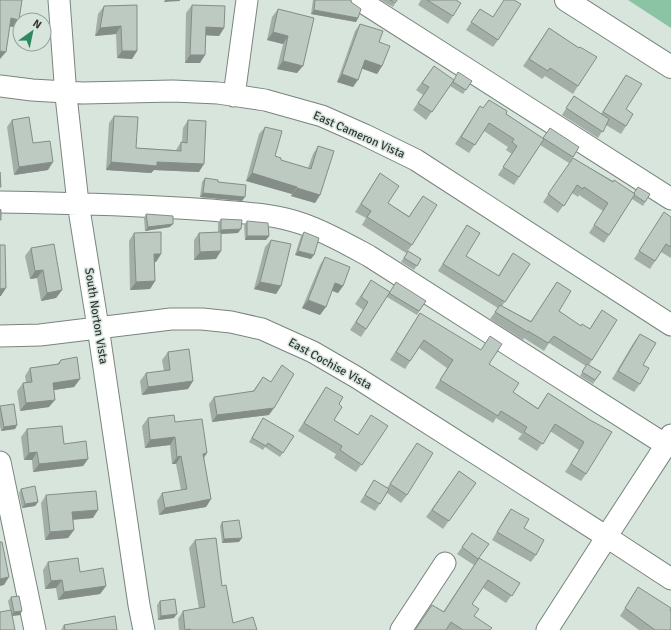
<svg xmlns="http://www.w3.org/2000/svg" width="671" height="630" font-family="Signika,sans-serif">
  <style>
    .green { fill: #8bc4a5 }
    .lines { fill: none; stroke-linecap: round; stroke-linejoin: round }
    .minor-casing { stroke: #78857d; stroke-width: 23 }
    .major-casing { stroke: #78857d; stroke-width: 24 }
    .minor { stroke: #fff; stroke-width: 21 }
    .major { stroke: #fff; stroke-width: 22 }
    .wall { fill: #a3aea7 }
    .shaded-wall { fill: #848d88 }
    .building { fill: #bdcac2; stroke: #848d88 }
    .labels { text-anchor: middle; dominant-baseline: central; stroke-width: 3; stroke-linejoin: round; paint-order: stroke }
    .street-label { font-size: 12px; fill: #333835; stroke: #d7e5dd }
  </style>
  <rect width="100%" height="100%" fill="#d7e5dd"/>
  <!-- green -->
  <path class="green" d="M628,0h43v28z"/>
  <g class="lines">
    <!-- minor casing -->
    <g class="minor-casing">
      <path id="minor" d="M59,0l7,96 12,107 20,124 41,278 5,25
        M359,0l312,199
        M0,86l32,4 51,3 90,-2 45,2 47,7 57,16 43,19 51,25 255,165
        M234,96l13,-96
        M0,202c70,1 140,3 210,8 31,3 63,3 93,14 23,8 44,20 66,32l297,189
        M0,336l40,-1 131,-16h31l29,3 31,7 51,23 43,25 243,155
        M0,462l35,168
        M612,528l54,-83 5,-10
        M616,543l55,36
        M401,630l44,-67
        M547,630l54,-84"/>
    </g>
    <!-- major casing -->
    <g class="major-casing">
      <path id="major" d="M566,0l105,67"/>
    </g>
    <!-- minor -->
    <use href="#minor" class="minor"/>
    <!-- major -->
    <use href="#major" class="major"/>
  </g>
  <!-- wall -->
  <path class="wall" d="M313,0h38l7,18 -2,4 -45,-8z
    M381,0h16l-4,7z
    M421,0h35l-3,16 -5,8 -30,-19z
    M504,0l-6,40 -5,7 -27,-17 14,-21 13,8z
    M137,5v46l-5,8 -15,-1 -1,-24 -21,2 3,-22 6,-8z
    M192,5l32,23 -5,8 -13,-1 -6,28h-15l1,-50z
    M278,9l36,9 -17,55 -20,-4 6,-25 -16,-4 5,-23z
    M360,24l19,18 3,24 -5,8 -15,-6 -9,19 -16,-5 18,-51z
    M549,28l30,20 -1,38 -5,8 -28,-18 -3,3 -19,-13z
    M434,66l19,14 19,1 -9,13 -13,-8 -24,34 -13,-10 10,-15 -7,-5z
    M626,75v51l-5,8 -15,-9 -8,13 -36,-23 12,-19 27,18z
    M489,100l17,14 37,24 7,-10 23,29 -4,6 -29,-18 -26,40 -16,-10 14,-21 -6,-4 2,-3 -24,-16 -15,22 -14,-9 25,-38 3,2z
    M114,116l22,32 40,2 5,-8h1l1,-14 5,-8 11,52 -45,-2 -3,3 -45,-3 3,-47z
    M12,120l36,50 -34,5 -7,-48z
    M265,127l10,29 6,4 27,8 5,-14 5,-8 2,49 -5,8 -24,-7 1,-2 -46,-13 13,-47z
    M573,158l61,35 16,1 -7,12 -11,-7 -28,44 -15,-10 14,-22 -24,-16 -1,2 -6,-4 -14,20 -15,-11z
    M380,173l8,30 21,13 14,-20 -11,49 -6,8 -44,-28 4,-7 -11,-6z
    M205,178l13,4 24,19 -42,-4 2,-15z
    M664,213l7,4v41l-10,-6 -11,17 -16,-10z
    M146,214l24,13 -25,4 -1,-13z
    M221,219l17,14 -17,1 -5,25 -22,1v-20l5,-7 19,-1v-9z
    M247,221l22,15 -3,4h-21l-1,-15z
    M467,225l-1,31 32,20 15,-23 17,11 -28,42 29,15 26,-39 2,29 22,15 9,2 12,-18 -10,50 -3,5 12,7 -8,12 -13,-8 6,-10 -37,-23 -5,8 -20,-13 -1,2 -33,-21 8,-11 -60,-37z
    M304,232l7,27 -16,-4 6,-19z
    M134,233l27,21 -5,8h-1v19l-5,8 -20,1 -1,-49z
    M271,240l10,46 -5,8 -22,-5 11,-42z
    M31,248l31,42 -6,8 -15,3 -4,-23 -7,1 -5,-23z
    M408,251l13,8 -7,11 -13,-8z
    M325,257l18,29 -5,7 -6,-2 -12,24 -18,-7 18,-43z
    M371,280l19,12 36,9 -9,14 -30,-18 -26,40 -11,-7 13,-20 -8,-6z
    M420,313l69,51 24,28 25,16 10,-15 42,27 -4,54 -5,7 -16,-9 14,-22 -29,-19 -13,20 -19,-12 4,-5 -26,-16 -3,5 -58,-35 12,-20 -28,-20 -14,21 -15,-9z
    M640,334l3,31 -3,19 -6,8 -22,-13 22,-37z
    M168,352l25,29 -5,8 -46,6 -2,-14 6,-8 18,-2 -2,-11z
    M61,360l19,19 -6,8 -20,3 -5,17 -29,4 -3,-20 6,-8 3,-1 -1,-6 5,-8 27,-4z
    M263,377l6,38 -57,7 -3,-18 5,-7 39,-6z
    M326,387l13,17 -5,16 24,15 30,-9 -32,46 -22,-14 2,-4 -38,-23z
    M0,407l17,18 -2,4 -14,2 -1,-5z
    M148,418l27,4 32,31 -3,5 7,41 -5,8 -47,8 -2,-14 5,-8 19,-3 -5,-26h-4l-2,-19 -25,3 -3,-22z
    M263,418l31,18 -14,21 -15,-10 -2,3 -14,-8z
    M27,429l37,15 24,15 -5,7 -50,6 -1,-12h-8l-3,-23z
    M417,443l-10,52 -6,8 -14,-10 -12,18 -15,-9 14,-22 13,8z
    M459,471l17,12 -33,46 -17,-12z
    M21,489l17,13 -3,4 -13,2 -3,-15z
    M46,495l47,23 -20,2 1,10 -6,8 -23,2 -4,-37z
    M511,509l13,19 12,27 -5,7 -39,-22 14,-24z
    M222,522l17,20 -17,1 -2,-17z
    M472,533l7,25 41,25 -14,20 -23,-15 -11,16 2,12 16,14h-75l17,-25 11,7 31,-47 -17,-11z
    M195,540l27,46 11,37 24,7h-78l-1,-11 5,-8 16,-2 -10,-61z
    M48,562l32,10 26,14 -6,8 -42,6 -2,-12 -11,1 -2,-19z
    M638,587l32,23 1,20h-32l-19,-14z
    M11,597l9,18 -8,1 -2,-6 -2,-9z
    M160,601l14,17 -16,2 -1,-15z
    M64,625l53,5h-56z"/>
  <!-- shaded-wall -->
  <path class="shaded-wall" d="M165,0h15v1l-16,1z
    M314,10l44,8 -2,4 -45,-8z
    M11,18l8,2 -6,7 -7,-1z
    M121,26l-5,8 -21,2 5,-8z
    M206,27l18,1 -5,8 -18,-1z
    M273,32l15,4 -5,8 -16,-4z
    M0,51l6,1 -6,7z
    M122,51h15l-5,8 -15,-1z
    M190,55h15l-5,8h-15z
    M365,60l17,6 -5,8 -17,-6z
    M283,61l20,5 -6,7 -20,-4z
    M342,74l16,6 -5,7 -16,-5z
    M53,162l-5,8 -34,5 5,-8z
    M111,162h46l47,2 -5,8 -45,-2 -3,3 -45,-3z
    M252,173l45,14 -5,7 -46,-13z
    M297,188l23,7 -5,8 -24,-7z
    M203,193l42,4 -3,4 -42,-4z
    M173,224l-3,3 -25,4 3,-4z
    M241,229l-3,4 -20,1 3,-4z
    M247,236h22l-3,4h-21z
    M221,251l-5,8 -22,1 6,-8z
    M298,251l16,4 -3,4 -16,-4z
    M154,254h7l-5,8h-7z
    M43,270l-6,8 -7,1 5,-8z
    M155,281l-5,8 -20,1 6,-8z
    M260,282l21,4 -5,8 -22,-5z
    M335,283l8,3 -5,7 -8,-3z
    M6,288l-5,8h-1v-7z
    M62,290l-6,8 -15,3 6,-8z
    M308,300l18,7 -6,8 -18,-7z
    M80,379l-6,8 -27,4 6,-8z
    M193,381l-5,8 -46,6 6,-8z
    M55,400l-6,7 -29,4 6,-8z
    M274,408l-5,7 -57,7 5,-7z
    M17,425l-2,4 -14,2 3,-4z
    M175,437l-5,8 -25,3 5,-8z
    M37,452l-5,8h-8l5,-7z
    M207,453l-6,8 2,-7z
    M181,456l-5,8h-4l5,-7z
    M88,459l-5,7 -50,6 6,-8z
    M211,499l-5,8 -47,8 6,-7z
    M38,502l-3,4 -13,2 3,-4z
    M98,510l-5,8 -26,2 5,-8z
    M74,530l-6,8 -23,2 5,-8z
    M242,538l-3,4 -17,1 2,-4z
    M9,577l-5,8 -4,1v-7z
    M62,580l-6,8 -11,1 6,-8z
    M106,586l-6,8 -42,6 6,-8z
    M22,611l-2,4 -9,1 3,-4z
    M177,614l-3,4 -16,2 3,-4z"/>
  <!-- building -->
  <path class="building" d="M0,0h22l-3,20 -8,-2 -5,34 -6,-1z
    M315,0h36v2l10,7 -3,9 -44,-8z
    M390,0h7l-2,3z
    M427,0h29l5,3 -8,13z
    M504,0h10l7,4 -23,36 -27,-18 9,-13 13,8z
    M137,5v46h-15l-1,-25 -21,2 4,-22z
    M192,5l33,1 -1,22 -18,-1 -1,28h-15z
    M278,9l36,9 -11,48 -20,-5 5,-25 -15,-4z
    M360,24l23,7 -4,11 11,4 -8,20 -17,-6 -7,20 -16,-6z
    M549,28l30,20 1,-1 17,10 -19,29 -28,-18 -2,3 -19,-12z
    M434,66l20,14 -22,32 -14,-9 11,-16 -7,-4z
    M458,72l14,9 -6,9 -13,-8z
    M626,75l16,9 -16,25 7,5 -7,12 -23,-14z
    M574,96l35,23 -6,13 -37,-24z
    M489,100l18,11 -1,3 38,25 -25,38 -16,-10 14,-21 -5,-4 2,-3 -25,-16 -14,22 -14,-8 19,-31 3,2z
    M114,116l24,1 -2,31 45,3v-9l6,1 1,-23 18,1 -2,43 -47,-2v4l-46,-4z
    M29,117l4,26 17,-2 3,21 -34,5 -7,-47z
    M265,127l17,4 -7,25 6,2v2l30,9 7,-23 16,5 -14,44 -23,-7v-1l-45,-14z
    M550,128l29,19 -6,10 -30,-19z
    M573,158l40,24 1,-2 21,14 -26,41 -15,-10 14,-22 -24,-16 -1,2 -6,-4 -13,21 -16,-12z
    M0,172l1,15h-1z
    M380,173l19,13 -11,17 21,14 14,-21 14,9 -25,40 -45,-28 4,-6 -10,-7z
    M205,178l13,2v2l28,3 -1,12 -42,-4z
    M638,187l12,7 -5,8 -11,-7 1,-1 -1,-1z
    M0,209l1,1v10h-1z
    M664,212l7,5v30l-5,-3 -11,17 -16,-10z
    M146,214l27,2v8l-25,3z
    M221,219l21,1 -1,9 -20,1z
    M247,221l21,2 1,13h-22z
    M467,225l13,8 -14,23 33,20 14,-23 17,11 -25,38 -62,-38z
    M161,232v22h-7l1,27 -19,1 -2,-49z
    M221,232v19l-21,1 -1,-19z
    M304,232l15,6 -5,17 -16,-4z
    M271,240l20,4 -10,42 -21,-4z
    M54,244l8,46 -15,3 -4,-23 -8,1 -4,-23z
    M0,245h5l1,43 -6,1z
    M408,251l13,8 -4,7 -13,-8z
    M325,257l25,10 -7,19 -8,-3 -9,24 -18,-7z
    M371,280l19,12 -24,37 -10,-7 12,-20 -7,-5z
    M396,282l30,19 -7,10 -30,-18 1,-1z
    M557,282l14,9 -12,20 22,15 1,-2 8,5 12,-19 15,10 -25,40 -38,-24 -6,7 -20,-12v1l-33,-20 5,-7 31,17z
    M420,313l61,37 9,-14 12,8 -13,20 30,19 -6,9 25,17 10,-16 42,27 22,12 -26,42 -15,-10 13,-22 -29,-18 -12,20 -19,-12 3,-5 -26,-16 -3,5 -58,-36 13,-20 -29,-20 -14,21 -14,-9z
    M640,334l16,9 -13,22 6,3 -9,16 -22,-13z
    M189,349l4,32 -45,6 -2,-14 24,-3 -2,-18z
    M77,357l3,22 -27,4 2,17 -29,3 -3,-20 9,-1 -2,-14 29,-4 2,-4z
    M587,364l14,8 -6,8 -13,-8z
    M282,365l12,9 -20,34 -57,7 -3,-18 40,-6 9,-14 8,5z
    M326,387l17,10 -4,7 3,3 -8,13 24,15 13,-20 17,11 -26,39 -22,-15 2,-4 -38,-23z
    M14,404l3,21 -13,2 -4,-21z
    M174,415l1,7 27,-3 5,34 -4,1 8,45 -46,9 -3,-15 25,-4 -6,-33 -4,1 -2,-20 -25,3 -2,-22z
    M263,418l31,18 -11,17 -15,-10 -2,3 -14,-8z
    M62,426l2,18 22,-3 2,18 -49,5 -2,-12 -8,1 -2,-24z
    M417,443l16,10 -26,42 -17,-11z
    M459,471l17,12 -27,38 -17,-11z
    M374,480l15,9 -9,15 -15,-9z
    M35,486l3,16 -13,2 -4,-15z
    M96,491l2,19 -26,2 2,18 -24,2 -4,-37z
    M511,509l18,10 -5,9 20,12 -8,15 -39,-23z
    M239,520l3,18 -18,1 -2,-17z
    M472,533l17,11 -11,15 -16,-12z
    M216,538l6,48 4,-1 7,38 20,-6 4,13h-67v-1l-5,1 -2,-19 22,-4 -10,-67z
    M0,542h2l7,35 -9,2z
    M78,558l2,14 23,-4 3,18 -42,6 -2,-12 -11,1 -3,-19z
    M479,558l41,25 -8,13 -24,-16 -16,24 7,5 -5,7 18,12 -2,2h-27l-12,-8 -5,8h-31l17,-25 12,7z
    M638,587l33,21 -1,2 1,1v19h-16l-30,-22z
    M19,596l3,15 -8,1 -3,-15z
    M175,599l2,15 -16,2 -1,-15z
    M11,610l4,20h-15v-18z
    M115,616l2,14h-52l-1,-5z"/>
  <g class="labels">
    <!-- street labels -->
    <g class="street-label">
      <text transform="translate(359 135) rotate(24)">East Cameron Vista</text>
      <text transform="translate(96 316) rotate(81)">South Norton Vista</text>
      <text transform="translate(330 364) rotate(29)">East Cochise Vista</text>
    </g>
  </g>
  <!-- north arrow -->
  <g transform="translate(32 32) rotate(33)"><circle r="19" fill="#d7e5dd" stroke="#95a09a"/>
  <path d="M0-3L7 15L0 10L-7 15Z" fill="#2d895f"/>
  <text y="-6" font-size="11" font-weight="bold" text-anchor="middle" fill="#333835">N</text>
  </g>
</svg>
